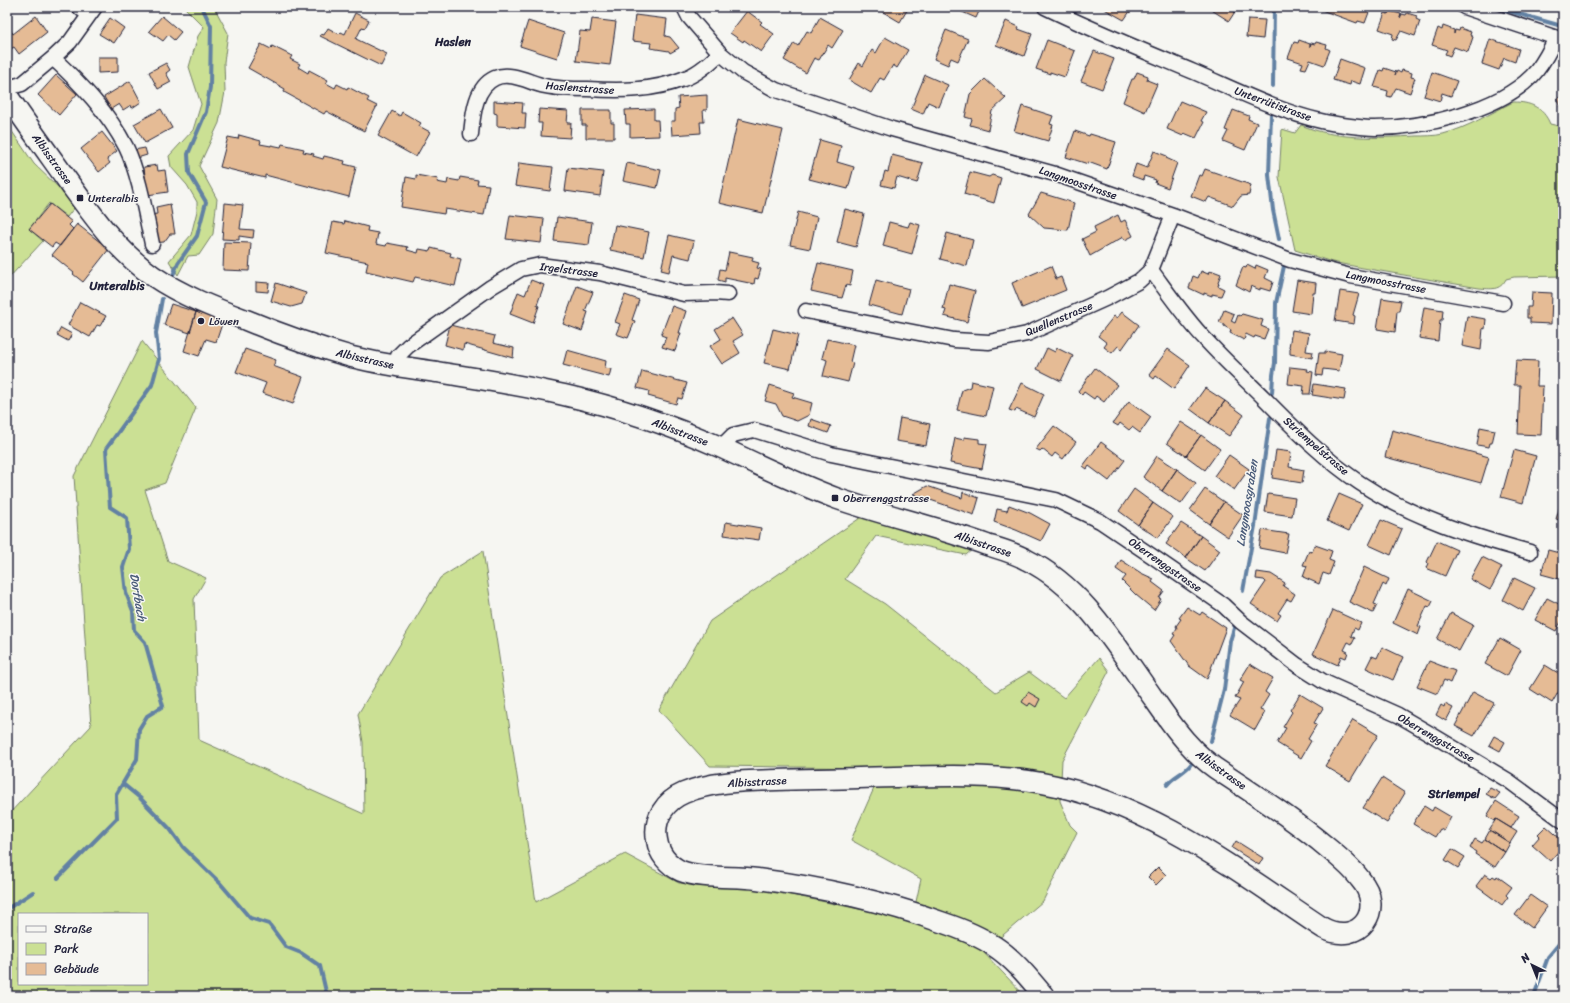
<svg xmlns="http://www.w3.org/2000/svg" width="1570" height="1003" font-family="Sriracha,sans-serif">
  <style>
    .green { fill: #cbe094; stroke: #768168; fill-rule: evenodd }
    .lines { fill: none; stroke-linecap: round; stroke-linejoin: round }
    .stream { stroke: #6281a3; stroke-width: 4 }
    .building { fill: #e5bb95; stroke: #22223b }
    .street-casing { stroke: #22223b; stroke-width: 17 }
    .secondary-casing { stroke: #22223b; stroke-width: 23 }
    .street { stroke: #f6f6f2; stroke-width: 14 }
    .secondary { stroke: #f6f6f2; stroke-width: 20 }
    .poi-dot { fill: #22223b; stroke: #f6f6f2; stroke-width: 1.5 }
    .labels { text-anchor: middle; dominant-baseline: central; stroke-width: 3; stroke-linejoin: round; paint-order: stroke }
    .street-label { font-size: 11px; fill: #22223b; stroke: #f6f6f2 }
    .poi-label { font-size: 11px; fill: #22223b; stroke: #f6f6f2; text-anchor: start }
    .neighbourhood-label { font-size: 12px; font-weight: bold; fill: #22223b; stroke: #f6f6f2 }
    .water-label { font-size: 12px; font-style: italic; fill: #475978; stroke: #f6f6f2 }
  </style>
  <rect width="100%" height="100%" fill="#f6f6f2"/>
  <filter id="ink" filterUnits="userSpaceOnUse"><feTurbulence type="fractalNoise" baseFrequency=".025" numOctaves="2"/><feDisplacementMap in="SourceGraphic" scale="8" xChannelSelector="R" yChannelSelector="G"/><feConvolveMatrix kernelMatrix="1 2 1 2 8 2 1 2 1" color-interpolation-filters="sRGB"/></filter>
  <g filter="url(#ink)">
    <!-- green -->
    <path class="green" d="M184,7h30l14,26 -4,29 1,30 -6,31 -20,43 18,33 -4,35 -14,21 -11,1 -10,19 -9,-14 22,-26 6,-24v-9l-10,-17 -16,-18 -2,-11 24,-26 8,-26 -12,-37 9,-31 6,-9z
      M1513,102c17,0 30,5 37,22l13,3v149l-49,1 -8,2c-6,12 -15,10 -27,9l-116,-20 -31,-6 -37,-12 -16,-73 3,-48 13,4 6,-8c35,15 77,13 115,11 8,0 19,0 27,-2 24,-6 48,-21 70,-32z
      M7,124l27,40 25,24 15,20 -7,9 -18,-14 -20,26 14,12 -36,39z
      M142,341l54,67 -31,75 -20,7 23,71 38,17 -12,21 5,141 165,74 -1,-72 -5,-28 82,-136 43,-27 53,351 89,-48 54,29 74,4 159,33 9,-41 -70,-39 32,-72 -173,-2 -51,-56 51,-89 153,-105 111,32 -8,7 -90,-19 -31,43 40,25 111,88 33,-20 35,26 35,-40 10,13 -47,89 -2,41 10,24 7,7 -34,69 -60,51 42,44h-1018v-180l84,-90 -17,-250zM19,914h128v70h-128z"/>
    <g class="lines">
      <!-- stream -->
      <path class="stream" d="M1501,7l8,4 49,14
        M1273,86l1,-79
        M1271,115l-2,60 4,35 6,29
        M173,275l5,-12 19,-27 9,-34 -17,-29 -1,-19 18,-42 4,-25 1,-61 -9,-19
        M1272,393l1,-18 2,-12 1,-60 8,-37
        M1243,591l12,-65 15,-108
        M1211,741l13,-51 6,-49 5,-16
        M123,784l17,14 30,31 13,18 37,36 30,35 19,6 17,23 15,6 19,13 7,30
        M1167,785c6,-9 18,-12 24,-21
        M58,878l59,-60 -1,-23 21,-36 2,-30 8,-13 16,-10 -18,-64 -11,-12 -1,-19 -7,-18 -3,-26 6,-18 -2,-31 -17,-11 -4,-58 46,-64 7,-26 -3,-26 6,-34
        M7,909l26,-17
        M1534,996l14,-39 15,-18"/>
    </g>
    <!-- building -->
    <path class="building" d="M879,7h30l-9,15 -22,-13z
      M953,7h28l-5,11 -23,-10z
      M1101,7h32l-9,13z
      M1207,7h31l-9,14z
      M1313,7h58l-6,16 -7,-2 -1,2z
      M747,11l15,11 -2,2 14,10 -13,18 -17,-12 -1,2 -13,-9z
      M1389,11l12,3 -1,4 2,-4 4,1 1,-2 10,3 -1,3 4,2 -5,15 -14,-5 -5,9 -4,-1 1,-5 -14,-5 6,-16 3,1z
      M355,13l14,7 -4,8 -3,-1 -6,12 31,15 -6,12 -61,-30 1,-2 3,1 4,-7 11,6 2,-2 4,2z
      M635,15l32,4 -2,17 5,1 9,11 -9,5 -1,-2 -19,-3 1,-5 -19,-2z
      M36,16l11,16 -28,22 -5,-7 -7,4v-20l3,-2 3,5z
      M162,16l19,16 -7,8 -6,-5 -5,6 -14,-10z
      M820,17l23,13 -11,18 -4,-3 -9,15 -5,-2 -8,15 -22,-13 10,-17 4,3 9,-15 4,2z
      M110,18l14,10 -10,15 -15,-9z
      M592,19l24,3 -6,43 -34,-4 4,-30 10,1z
      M1248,19l17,1 -2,19 -17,-2z
      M528,21l36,12 -7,25 -37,-12z
      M1006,21l13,6 -1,2 14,5 -8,22 -28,-11z
      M1443,26l11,4v4l1,-4 4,1 1,-3 11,4 -1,3 3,2 -5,15 -14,-5 -4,9 -5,-2 2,-4 -15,-5 6,-17 4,2z
      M946,30l22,9 -10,22 -7,-3 -3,7 -14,-6z
      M885,37l23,13 -11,18 -4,-3 -9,15 -4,-2 -9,15 -22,-13 10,-17 4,3 9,-16 4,3z
      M1490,39l29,10 -4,13 -11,-4 -5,12 -17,-6z
      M1047,40l28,11 -10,26 -15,-5v2l-14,-5z
      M1299,40l11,4v3l1,-4 4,1 1,-2 11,3 -1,3 4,2 -6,15 -14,-5 -4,9 -5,-1 2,-5 -15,-5 6,-16 4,1z
      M261,44l10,5 1,-3 20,10 -2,3 10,5 -2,3 10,6 1,-3 19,10 -2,3 9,5 2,-4 10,5 1,-2 21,11 -2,3 10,5 -13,25 -38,-20 -2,3 -40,-22 1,-3 -37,-21z
      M1094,51l20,8 -12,30 -21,-8z
      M98,57h20v15l-20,1z
      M1340,59l25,9 -5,16 -9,-3 -1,4 -17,-5z
      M166,63l4,7 -4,3 5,9 -13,7 -9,-17z
      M1384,68l12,4 -1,3 2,-4 4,2 1,-3 10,3 -1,4 4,1 -5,15 -14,-5 -5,9 -4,-1 1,-5 -14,-4 6,-17 3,1z
      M1137,72l11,4 -1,4 10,4 -12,28 -22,-10 9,-23h2z
      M1432,72l25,9 -6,15 -9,-3 -2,8 -16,-5z
      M56,75l21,19 -18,21 -21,-20z
      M925,75l23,10 -9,22 -11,-5 -5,12 -12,-5z
      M985,79l21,19 -14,13 -4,19 -18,-5 2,-6 -7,-2 5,-23z
      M130,81l11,21 -9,6 -1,-3 -8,5 -4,-6 -8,5 -7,-12z
      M707,95v15h-4l1,12h-4l1,11 -29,2 -1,-14h4v-12l4,-1 -1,-11z
      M1563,97v18h-1l-4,-17z
      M494,101l29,2 -1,10h4l-1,15 -28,-2v-12l-3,-1z
      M1180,101l26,11 -5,9 3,1 -8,16 -12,-5 -1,3 -16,-7z
      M1022,106l31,10 -3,8 3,1 -5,16 -34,-10z
      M161,109l11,19 -27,15 -11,-19z
      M539,109l29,2 -1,12h4l-1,15 -29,-2 1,-13h-4z
      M654,109v11h4l1,16 -29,1v-13h-4l-1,-14z
      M582,110h29v13h3v15h-28v-13h-4z
      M1233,110l16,6 -1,3 9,4 -12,27 -22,-9 5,-10 -3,-1z
      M392,111l8,5 2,-4 19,11 -2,3 11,6 -14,25 -38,-21z
      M738,119l45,11 -20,83 -44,-10z
      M1075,131l14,5 1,-2 26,8 -9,27 -19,-7v2l-22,-7z
      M102,132l15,19 -10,8 3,4 -11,9 -18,-23z
      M239,135l22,6 -1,3 11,2v-1l10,2 1,-3 22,5 -1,3 11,2 -1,2 10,3 1,-3 21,5 -1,3 12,3 -7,30 -84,-22v3l-45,-11 8,-30 10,2z
      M820,140l21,6 -4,16 17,5 -6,22 -39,-10z
      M145,148l2,7 -10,3 -3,-8z
      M1154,151l13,5 -1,2 11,5 -9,25 -13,-5 1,-3 -12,-4 -1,4 -11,-4 4,-12 11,4z
      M892,155l31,8 -6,20 -20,-6 -3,11 -13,-3 4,-14 3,1z
      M519,163l34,4 -3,24 -35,-5z
      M627,163l34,7 -4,18 -34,-7z
      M157,165l1,6 7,-1 3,22 -21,3 -3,-28z
      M568,168l35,4 -3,24 -35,-5z
      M1205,169l46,16 -2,10 -8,1 -8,10 -24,-9 -3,5 -15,-6 8,-21 3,1z
      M970,172l19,5 3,-2 9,3 -7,25 -30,-9z
      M416,175l22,4 -1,3 10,2 1,-5 11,2 1,-4 18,3 -1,4 12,1 -5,30 -39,-6 -1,5 -43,-7 5,-30 10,2z
      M1041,193l33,10 -6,27 -24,-2 -15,-14z
      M225,203l18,2 -3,24 14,1 -1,8 -14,-2v4l-17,-1z
      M50,204l22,18 -3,3 4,4 -13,17 -5,-3 -3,4 -23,-18z
      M170,204l5,30h-5l-6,8 -10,1 -4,-28 7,-1 -1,-7z
      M845,209l19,5 -8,33 -19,-5z
      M798,212l19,5 -7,32 -20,-4z
      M510,215l34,4 -3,24 -35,-4z
      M1118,215l3,7 4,-2 8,16 -8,4 -2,-3 -33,19 -8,-17 14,-7 -2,-5z
      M557,217l35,5 -3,23 -35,-4z
      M345,221l23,6 -1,4 11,2 -2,11 10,2 1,-3 21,4 -1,3 11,3 1,-4 11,2 1,-3 20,5 -1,3 11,3 -6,27 -40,-9 -2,5 -47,-11 2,-9 -42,-9 7,-31 11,2z
      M889,222l19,5 2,-5 10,3 -8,29 -29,-8z
      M77,224l32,25 -26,33 -10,-8 1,-1 -22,-18z
      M615,225l34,7 -5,25 -34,-7z
      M947,233l26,7 -6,26 -27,-7z
      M669,235l25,6 -4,18 -17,-4 -4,17 -8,-2z
      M224,242l27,1 -2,28 -26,-1z
      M729,252l24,5 -1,4 7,2 -2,5 4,1 -3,10 -3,-1 -1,6 -29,-6v4l-7,-2 2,-11 5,1z
      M818,263l35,8 -3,15 -4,-1 -4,13 -31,-7z
      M1247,265l8,4 1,-4 12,5 -3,8 8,4 -3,9 -10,-3v2l-9,-4 -2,6 -13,-7 7,-18 3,1z
      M1051,266l5,13 5,-2 5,13 -44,18 -10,-25z
      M1201,271l7,3 1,-3 4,1v-1l8,3 -3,8 1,1 -1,3 6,3 -3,7 -9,-2v2l-8,-3v2l-15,-7 4,-12 5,2z
      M531,280l13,5 -7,20 2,1 -6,17 -23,-9 8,-22 7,3z
      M876,280l33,9 -7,25 -33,-9z
      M1297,280l19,3 -1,10h-2l-2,21 -19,-3z
      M256,282l13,1 -1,9 -12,-1z
      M276,283l30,10 -4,11 -11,3 -20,-6z
      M949,284l26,7 -8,31 -23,-6 2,-6 -3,-1z
      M577,286l16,6 -8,19 3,1 -6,19 -19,-7z
      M1340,291l19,3 -6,21 2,1 -1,8 -19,-3z
      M1532,292l20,1 -1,31 -21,-1v-5h-3v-11h4z
      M625,295l14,5 -7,20 3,1 -7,17 -12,-4 4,-10 -5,-2z
      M1382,298l19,3 -2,10h-2l-2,21 -18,-3z
      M80,302l26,14 -6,10 -3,-1 -7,12 -22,-12z
      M171,304l25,8 -6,21 -26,-8z
      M672,306l14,5 -7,22h2l-6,18 -13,-4 4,-10 -5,-2z
      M1424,307l19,3 -1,10h-2l-2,21 -19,-3z
      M1224,310l10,4 -3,7 4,2 3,-8 2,1 2,-2 21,6 -2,6 7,3 -4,10 -9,-3 -1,2 -8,-4 -2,6 -14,-7 1,-3 -7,-4v-2l-5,-2z
      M196,312l27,9 -7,21 -10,-3 -7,17 -15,-5z
      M1122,312l17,13 -17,24 -4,-3 -6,7 -8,-6 3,-4 -9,-7 16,-20 3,2z
      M1467,316l19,3 -1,10 -2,-1 -2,22 -19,-4z
      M732,318l11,17 -10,6 7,12 -18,11 -12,-18 11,-7 -6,-10z
      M450,325l45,11 -2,7 21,5 -1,10 -49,-14 -1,6 -18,-5z
      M61,328l11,6 -4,7 -11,-6z
      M773,329l25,6 -8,34 -26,-6z
      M1292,330l17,3 -3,18 7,1 -1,6 -22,-4v-6l-1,-1z
      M827,339l27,6 -4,17 3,1 -5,19 -25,-6 4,-16 -5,-2z
      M1047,348l8,4 2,-4 16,8 -12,25 -24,-12z
      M245,349l31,11 -3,6 30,11 -10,27 -31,-11 4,-10 -30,-11z
      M1168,349l22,16 -16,24 -18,-13 -2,3 -5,-4z
      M567,350l39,11 -1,7 6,1 -2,8 -46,-12z
      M1325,351l17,3 -3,17 -16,-2 -1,7 -6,-1 3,-22h6z
      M1516,360l22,1 -1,25h6l-2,49 -23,-1 2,-49h-6z
      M1290,367l18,2 -1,2 6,1 -3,22h-7l1,-8 -16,-2z
      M1095,368l22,17 -13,17 -8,-6 -2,3 -10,-7 -2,3 -4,-4z
      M642,371l45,12 -5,16 -4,-1 -2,6 -28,-8 1,-5 -12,-3z
      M971,381l22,5 -7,30 -29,-6 5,-20 8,-3z
      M1022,383l22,11 -10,23 -18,-8 -1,3 -6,-2z
      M1314,384l32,5 -2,11 -32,-5z
      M770,385l24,8 -2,4 20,6 -3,12 -12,6 -15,-5 -6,-12 -11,-3z
      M1205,388l20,13 -16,22 -19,-14z
      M1129,401l22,16 -11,16 -8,-6 -3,3 -9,-7 -2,3 -5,-3z
      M1225,401l19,14 -15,21 -20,-13z
      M900,418l30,6 -4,22 -30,-5z
      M811,419l20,7 -3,7 -19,-7z
      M1181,422l20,13 -15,21 -19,-13z
      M1054,426l22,16 -13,17 -8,-6 -3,4 -10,-8 -2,2 -4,-2z
      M1480,427l15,3 -3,13h-2l-1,4 -12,-2z
      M1392,430l97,27 -8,26 -96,-26z
      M1201,435l19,14 -15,21 -19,-14z
      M964,437l15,2v4l8,1 -5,25 -32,-6 5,-25 9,2z
      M1101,442l24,18 -16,21 -20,-15 -2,3 -4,-3z
      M1276,450l15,2 -2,15 15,3 -2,13 -30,-5z
      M1514,450l22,6 -13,47 -22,-6z
      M1229,455l20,14 -15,21 -20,-14z
      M1157,456l20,13 -15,22 -19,-14z
      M1177,469l19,14 -15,21 -19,-13z
      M927,486l35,12 1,-6 16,6 -5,17 -61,-21z
      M1134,489l19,14 -15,22 -19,-14z
      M1205,489l19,13 -15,22 -19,-14z
      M1268,494l27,4 -3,18 -27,-4z
      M1339,494l23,10 -13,27 -22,-10z
      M1563,496v25l-7,-2z
      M1224,502l19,13 -15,22 -19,-13z
      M1153,503l20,14 -15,21 -20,-13z
      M1009,505l21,8 20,11 -9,17 -25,-11 -22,-8 3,-13 10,2z
      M1381,520l21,9 -11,26 -22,-10z
      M726,522l35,6 -2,12 -35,-5z
      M1181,523l20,13 -15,22 -20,-14z
      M1262,530l27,4 -4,19 -26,-5z
      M1201,536l19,14 -15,21 -19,-13z
      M1437,541l20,9 -12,26 -19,-8 2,-5 -1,-1z
      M1315,545l17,6 -3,9 5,2 -5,13 -6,-2 -4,11 -16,-7 4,-11 -4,-1 6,-14 3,1z
      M1548,550l15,4v26l-22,-6z
      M1482,557l20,10 -12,23 -20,-11z
      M1121,560l20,13 13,6 -2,3 12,9 -5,7 2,1 -7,11 -18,-15 -14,-14 4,-5 -10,-7z
      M1364,567l25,12 -3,7 -3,-2 -9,20 3,1 -4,8 -24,-11z
      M1257,572l14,2 14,9 -2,3 12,8 -4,7 -4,-2 -9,14 3,2 -4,6 -26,-17 15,-22 -2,-2 -8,-1z
      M1514,578l21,10 -12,23 -20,-11z
      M1408,589l25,12 -3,6 -3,-1 -9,20 3,1 -3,8 -25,-12z
      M1547,598l16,8v12l-7,13 -21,-11z
      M1187,607l13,8 2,-3 24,16 -19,51 -18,-13 -18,-25 4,-6 -2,-1 4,-6 -1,-2 5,-7 -2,-1z
      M1333,610l28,13 -3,7 -4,-2 -3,8 4,2 -3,6 -4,-2 -4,8 4,2 -2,6 -5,-2 -3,9 -25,-11z
      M1451,613l22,12 -14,26 -22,-12z
      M1500,638l21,12 -14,26 -22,-12z
      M1382,647l21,10 -10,23 -27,-12 6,-12 5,2z
      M1429,661l26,10 -5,12 -6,-3 -7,14 -20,-8z
      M1250,664l23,14 -8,14 4,3 -9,15 5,2 -10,18 -25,-15 10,-15 -5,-2 9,-16 -4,-2z
      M1545,665l18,11v8l-11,19 -22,-14z
      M1028,692l12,7 -4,8 -6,-4 -2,3 -6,-4z
      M1473,692l21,11 -20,33 -19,-10z
      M1300,694l23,14 -9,15 3,1 -9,15 3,2 -10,17 -24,-15 9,-15 -3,-1 9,-15 -2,-2z
      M1445,704l8,4 -7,13 -10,-6 5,-10 3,2z
      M1353,720l25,15 -28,46 -25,-15z
      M1494,736l11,6 -5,9 -11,-6z
      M1382,778l23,15 -18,30 -24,-15z
      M1490,788l10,5 -5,6 -9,-5z
      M1496,801l23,15 -8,12 -15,-9 -2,2 -7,-5z
      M1424,806l8,5 2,-4 17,10 -7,14 -4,-2 -5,8 -22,-13z
      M1496,819l21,13 -7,11 -21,-13z
      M1546,826l17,15v5l-13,15 -18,-16 8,-9 -2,-2z
      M1490,830l20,13 -5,9 -20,-13z
      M1475,839l7,4 3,-4 20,13 -10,15 -20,-13 1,-2 -6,-4z
      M1236,841l27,17 -4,7 -27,-17z
      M1452,849l13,8 -7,11 -13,-8z
      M1158,867l8,8 -10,10 -8,-8z
      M1485,874l6,4 2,-2 3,2 1,-2 15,11 -6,8 2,2 -6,8 -26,-19z
      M1530,895l17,12 -15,21 -17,-13z"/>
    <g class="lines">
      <!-- street casing -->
      <g class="street-casing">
        <path id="street" d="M79,7l10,8
          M684,7l5,10 31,36 23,19 33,18 116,39 163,45 118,41 117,45 60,16 153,27
          M1045,7c49,24 99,44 149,65 42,18 83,39 127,49 13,3 41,7 54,7 49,0 122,-17 157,-52 11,-11 17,-25 24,-38
          M1464,7l99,33
          M53,58c28,26 55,54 73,89 13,26 20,69 26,97
          M7,88l15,-4 31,-26 17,-16 25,-35
          M471,134c2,-19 4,-47 24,-56 16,-7 35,5 50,8 14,3 28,3 43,3 32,2 65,2 95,-10 15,-5 27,-16 37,-26
          M1151,270c17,23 34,48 54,69 19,21 40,40 60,60 30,30 59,60 95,84 51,34 111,53 170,69
          M806,311l148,29 35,2 38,-8 80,-36 32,-17 12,-11 22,-55
          M396,366l2,-10 10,-10 83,-59 30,-18 19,-4 60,8 84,21 31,-1 13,1
          M724,449l2,-7 7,-7 21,-5 77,24 225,46 44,21 52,35 71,49 18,17 56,43 27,17 74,33 31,18 80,48 54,40"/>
      </g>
      <!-- secondary casing -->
      <g class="secondary-casing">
        <path id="secondary" d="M7,95c21,31 43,61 65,92 24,33 47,65 81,89 28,19 61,32 93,44 34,14 70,27 106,37 28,7 56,11 85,15 43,7 85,13 127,23 53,12 106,30 156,52 39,18 77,37 118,52 49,17 100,28 149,46 13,4 28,8 40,15 57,28 91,89 127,139 20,29 39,56 70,75 36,24 72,47 105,75 11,9 23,19 31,30 26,30 0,68 -37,49 -87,-58 -175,-126 -281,-145 -60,-11 -122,-6 -183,-5 -27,1 -55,1 -82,2 -30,1 -65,1 -93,13 -19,8 -31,26 -27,47 2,14 11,25 24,31 20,8 54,5 76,8 62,8 125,22 184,43 18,6 37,13 53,24 20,13 35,32 50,50"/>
      </g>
      <!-- street -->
      <use href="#street" class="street"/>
      <!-- secondary -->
      <use href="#secondary" class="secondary"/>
    </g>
  </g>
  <!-- markers -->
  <g class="poi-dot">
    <rect x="76" y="194" width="8" height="8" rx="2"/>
    <circle cx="201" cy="321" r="4"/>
    <rect x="831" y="494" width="8" height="8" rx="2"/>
  </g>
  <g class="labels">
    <!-- street labels -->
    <g class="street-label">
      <text transform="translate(580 88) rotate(4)">Haslenstrasse</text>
      <text transform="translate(1273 104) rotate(20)">Unterrütistrasse</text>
      <text transform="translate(52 159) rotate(54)">Albisstrasse</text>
      <text transform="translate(1078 183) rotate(19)">Langmoosstrasse</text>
      <text transform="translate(569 270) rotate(7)">Irgelstrasse</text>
      <text transform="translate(1386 282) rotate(11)">Langmoosstrasse</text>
      <text transform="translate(1059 319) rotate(-23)">Quellenstrasse</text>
      <text transform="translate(365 359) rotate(13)">Albisstrasse</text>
      <text transform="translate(680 432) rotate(21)">Albisstrasse</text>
      <text transform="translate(1316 446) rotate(41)">Striempelstrasse</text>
      <text transform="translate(983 544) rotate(19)">Albisstrasse</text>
      <text transform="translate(1165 565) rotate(35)">Oberrenggstrasse</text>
      <text transform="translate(1436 738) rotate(30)">Oberrenggstrasse</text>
      <text transform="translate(1221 770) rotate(36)">Albisstrasse</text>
      <text transform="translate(757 782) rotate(-3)">Albisstrasse</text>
    </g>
    <!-- poi labels -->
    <g class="poi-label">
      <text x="88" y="198">Unteralbis</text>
      <text x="209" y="321">Löwen</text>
      <text x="843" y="498">Oberrenggstrasse</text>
    </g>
    <!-- neighbourhood labels -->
    <g class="neighbourhood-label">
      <text x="453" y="42">Haslen</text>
      <text x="117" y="286">Unteralbis</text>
      <text x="1454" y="794">Striempel</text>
    </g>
    <!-- water labels -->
    <g class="water-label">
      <text transform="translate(1247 503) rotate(-81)">Langmoosgraben</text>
      <text transform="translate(138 597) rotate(80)">Dorfbach</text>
    </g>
  </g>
  <!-- margin -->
  <rect width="1570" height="1003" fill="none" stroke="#f6f6f2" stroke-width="24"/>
  <rect x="12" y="12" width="1546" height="979" fill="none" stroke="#22223b" stroke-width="1.5" filter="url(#ink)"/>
  <!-- legend -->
  <rect x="18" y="913" width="130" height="72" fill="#f6f6f2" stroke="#a1a1a9"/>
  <rect x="26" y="926" width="20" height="6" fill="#f6f6f2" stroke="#a1a1a9"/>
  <text x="54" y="933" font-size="12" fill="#22223b">Straße</text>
  <rect x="26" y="943" width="20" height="12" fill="#cbe094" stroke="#a1a1a9"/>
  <text x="54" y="953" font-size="12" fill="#22223b">Park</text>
  <rect x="26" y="963" width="20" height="12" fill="#e5bb95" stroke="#a1a1a9"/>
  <text x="54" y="973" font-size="12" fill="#22223b">Gebäude</text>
  <!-- north arrow -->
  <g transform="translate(1532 965) rotate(317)" stroke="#f6f6f2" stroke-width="3" paint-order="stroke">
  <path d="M0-3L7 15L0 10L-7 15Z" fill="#22223b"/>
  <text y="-6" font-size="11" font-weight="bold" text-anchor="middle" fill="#22223b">N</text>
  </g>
</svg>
